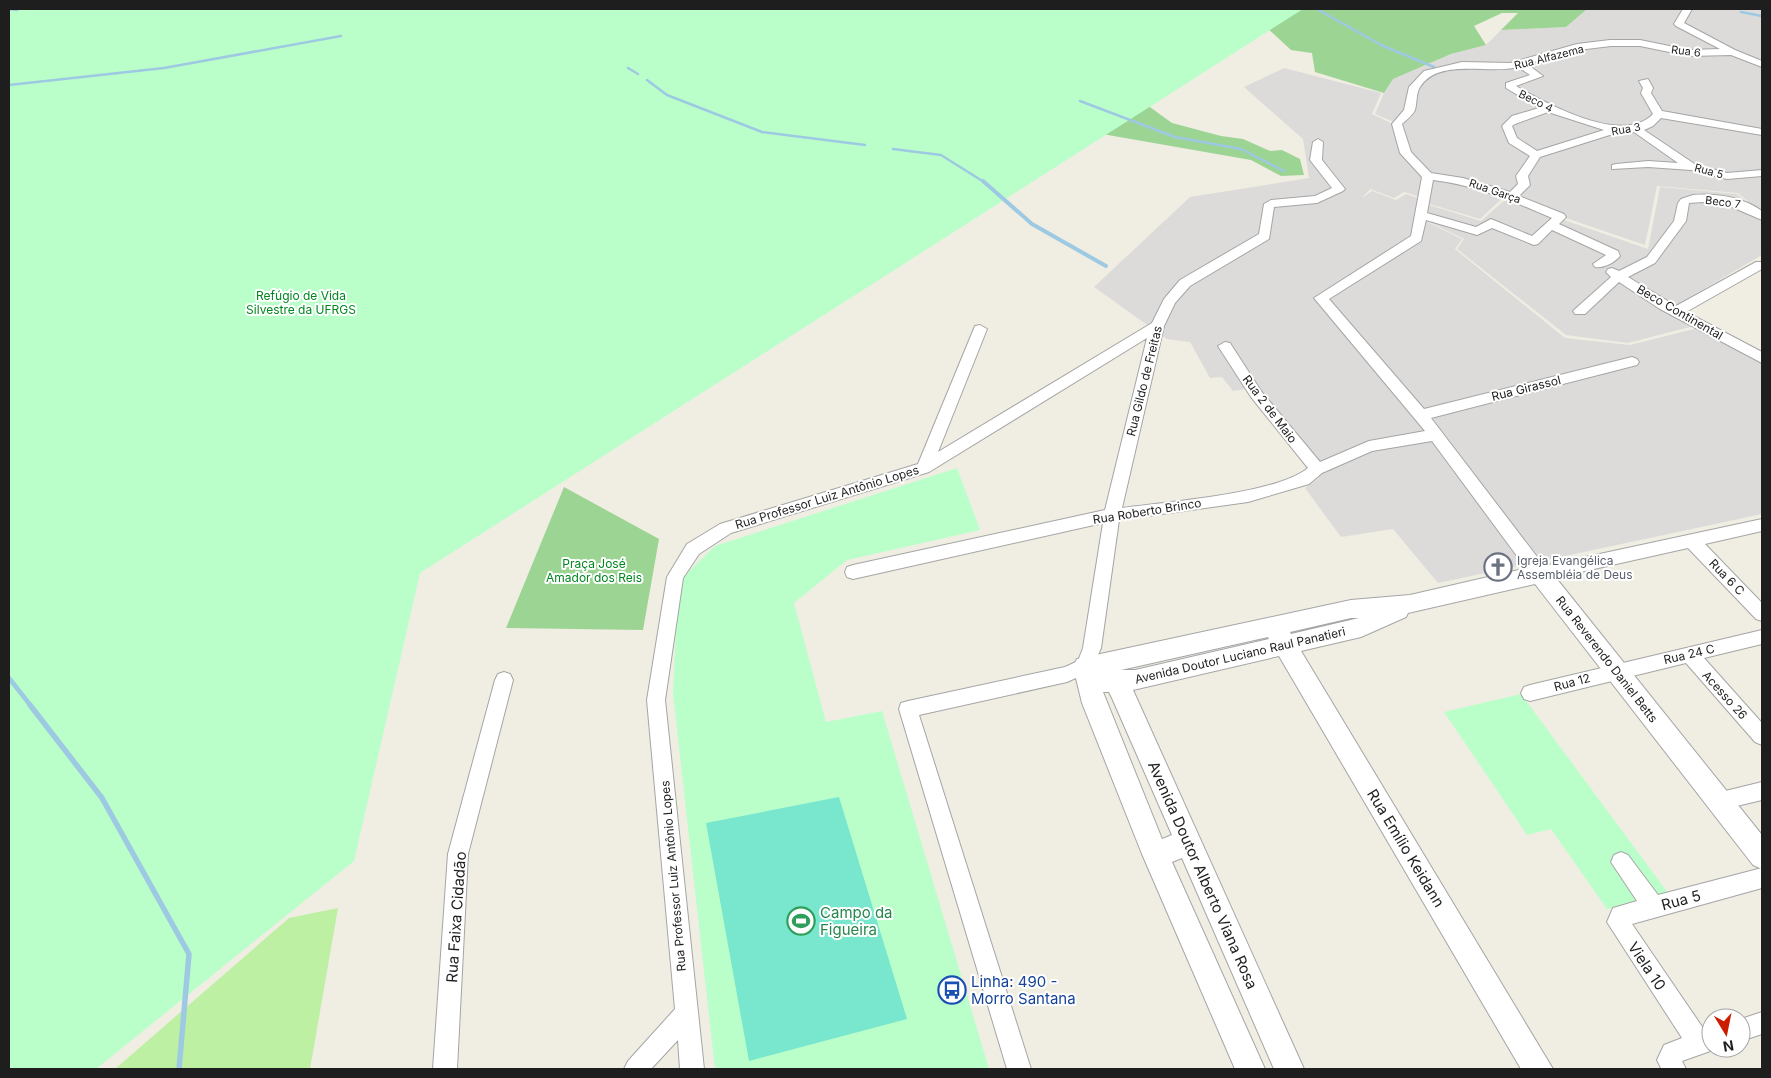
<svg xmlns="http://www.w3.org/2000/svg" width="1771" height="1078" font-family="Inter,sans-serif">
  <style>
    .residential { fill: #dcdbda }
    .grass { fill: #bdf0a3 }
    .forest { fill: #9cd493 }
    .park { fill: #baffca }
    .pitch { fill: #78e7cd }
    .lines { fill: none; stroke-linecap: round; stroke-linejoin: round }
    .stream-far3 { stroke: #9ec9e2; stroke-width: 2.5 }
    .stream-far2 { stroke: #9ec9e2; stroke-width: 4 }
    .stream-far1 { stroke: #9ec9e2; stroke-width: 4.5 }
    .stream { stroke: #9ec9e2; stroke-width: 5.5 }
    .minor-casing { stroke: #a5a5a5; stroke-width: 2 }
    .tertiary-casing { stroke: #a5a5a5; stroke-width: 2 }
    .minor { fill: #fff; fill-rule: evenodd }
    .tertiary { fill: #fff; fill-rule: evenodd }
    .labels { text-anchor: middle; dominant-baseline: central; stroke-width: 4; stroke-linejoin: round; paint-order: stroke }
    .far-street-label { font-size: 11px; fill: #1e1e1e; stroke: #fff }
    .park-label { font-size: 12px; fill: #00871f; stroke: #fff }
    .street-label { font-size: 12px; fill: #1e1e1e; stroke: #fff }
    .worship-label { font-size: 12px; fill: #5b616d; stroke: #fff; text-anchor: start }
    .near-street-label { font-size: 15px; fill: #1e1e1e; stroke: #fff }
    .near-leisure-label { font-size: 15px; fill: #27864d; stroke: #fff; text-anchor: start }
    .near-transit-label { font-size: 15px; fill: #164399; stroke: #fff; text-anchor: start }
  </style>
  <rect width="100%" height="100%" fill="#f0ede2"/>
  <!-- residential -->
  <path class="residential" d="M1587,9h175v204l-24,-20 -81,-7 -12,59 -85,-29 -53,-22 -27,25 -54,-16 5,-26 -22,-23 -8,-29 -26,-11 9,-21 9,-14 58,-25 35,-9 15,-15 65,-3z
    M1284,68l97,25 -9,21 21,10 33,53 -5,20 -17,-5 -10,6 -24,-9 -8,9 10,-7 24,9 10,-6 15,5 -4,18 45,22 -7,10 110,89 65,7 68,-17 64,34v152l-324,69 -45,-54 -52,8 -36,-49 14,-10 -73,-89 -13,2 -11,-14 -12,1 -20,-36 -23,-3 -73,-52 96,-90 119,-19 -6,-39 -59,-52z
    M1660,187l77,7 25,20v41l-96,56 28,15 -66,17 -62,-8 -109,-86 7,-10 -41,-20 3,-15 55,17 27,-24 53,22 87,30z"/>
  <!-- grass -->
  <path class="grass" d="M338,908l-28,161h-195l174,-151z"/>
  <!-- forest -->
  <path class="forest" d="M1267,9h320l-21,18 -65,3 17,-17h-16l-28,13 12,19 -35,9 -58,25 -9,14 -69,-21 -3,-19 -21,-3 -39,-36z
    M1147,105l25,18 49,13 22,3 27,12 12,-1 18,9 4,16 -23,1 -30,-16 -143,-25 -57,-14z
    M564,487l95,52 -16,91 -137,-2z"/>
  <!-- park -->
  <path class="park" d="M9,9h1294l-883,564 -66,288 -258,208h-87z
    M957,468l23,62 -133,30 -53,43 32,119 56,-11 107,358h-274l-42,-375 5,-112 37,-36z
    M1521,694l147,199 -61,16 -56,-80 -24,6 -83,-123z"/>
  <!-- pitch -->
  <path class="pitch" d="M839,797l68,222 -158,42 -43,-238z"/>
  <g class="lines">
    <!-- stream-far3 -->
    <path class="stream-far3" d="M9,9l8,1
      M1317,9l64,36 53,22
      M1741,12l21,4
      M628,68l10,6
      M647,80l20,15 95,37 103,13
      M9,85l155,-17 177,-32
      M1080,101l95,36 66,12 43,22
      M893,149l48,6 43,27"/>
    <!-- stream-far2 -->
    <path class="stream-far2" d="M983,181l49,43 74,42"/>
    <!-- stream-far1 -->
    <path class="stream-far1" d="M9,678l22,28"/>
    <!-- stream -->
    <path class="stream" d="M30,705l72,93 87,156 -10,115"/>
    <!-- minor casing -->
    <g class="minor-casing">
      <path id="minor" d="M1683,9h9l-8,14 51,27 27,11v6l-31,-12 -42,1 -49,-10h-29l-33,4 -51,14 16,12 -27,10c31,18 107,60 137,28l-12,-21 2,-5 -4,-7 9,-2 5,9 -2,5 11,18 100,18v6l-101,-17 -8,8 -9,4 52,35 31,8 35,-3v6l-35,3 -36,-9 -43,-3 -36,2v-4l4,-1 32,-3 30,2 -44,-31 -18,1 -76,24 -12,19 2,9 -11,11 45,18 2,3 -7,7 59,27 2,5c-5,6 -17,13 -25,11l-2,-3 13,-9 -54,-25 -14,14 -4,1 -42,-17 -15,7 -51,-15 -5,21 -92,58 95,110 208,-52 5,2 2,3 -2,3 -206,53 113,148 218,-47v12l-57,13 57,59v18l-6,-2 -68,-71 -148,33 -6,-2 -102,-138 -60,10 -50,22 -13,11 -61,18 -129,18 -18,128 -10,23 -24,11 -148,33 112,354h-24l-108,-360 2,-6 7,-2 157,-34 13,-6 5,-13 20,-125 -250,56 -6,-2 -2,-5 2,-5 6,-2 252,-55 42,-172 -218,134 -198,61 -32,21 -16,24 -18,122 39,369h-24l-2,-29 -27,29h-27l4,-8 47,-52 -28,-309 20,-123 20,-33 33,-20 198,-60 57,-138 5,-1 7,4 -49,123 214,-129 12,-24 16,-19 79,-46 5,-30 7,-4 44,-4 17,-8 -22,-28 3,-18 5,-3 5,3 -1,18 23,29 -2,2 -26,12 -43,4 -5,32 -79,47 -15,17 -11,23 -42,182c43,-6 155,-14 186,-40l-57,-71 -33,-51 7,-4 5,1 31,48 59,71 49,-21 56,-10 -111,-133 97,-62 11,-59 -22,-24 -8,-29 12,-14 5,-23 15,-16 38,-9 48,1 67,-19 33,-4h30l49,10 31,-1 -44,-23 -2,-2zM1518,67l12,8 -24,8v5l33,20 -27,8 -10,10 7,17 21,13 -14,20 2,8 -8,8 -47,-14 -32,-5 -20,-21 -9,-28c4,-4 11,-9 13,-14 2,-7 1,-17 5,-23 19,-30 70,-12 98,-20zM1548,112l56,18 -67,21 -20,-13 -5,-12 3,-2zM1433,180c42,5 80,21 119,38l-20,18 -41,-17 -15,8 -49,-14z
        M1693,195c23,-2 50,2 69,16v9l-37,-16 -22,-2 -14,1 -3,18 -31,42 -27,14 48,29 80,-44h6v7l-76,43 76,40v11l-102,-54 -41,-27 -34,32h-10l-2,-3 38,-34 -5,-5 2,-3 4,-1 7,3 28,-14 27,-36 4,-18 3,-4z
        M1762,630v14l-58,14 58,65v22l-7,-3 -69,-79 -156,38 -6,-2 -3,-6 3,-6 6,-2z
        M504,672l6,2 3,6 -45,174 -11,215h-24l15,-215 47,-174 3,-6z
        M1762,782v18l-42,10 -7,-2 -3,-7 3,-7z
        M1621,852l7,3 30,40 104,-27v20l-130,36 73,107h6v17l5,1 -34,12 4,8 -25,-1 -4,-8 7,-15 18,-7 -75,-116 6,-14 24,-7 -26,-39 3,-7z
        M1762,1012v22l-21,7v-22z"/>
    </g>
    <!-- tertiary casing -->
    <g class="tertiary-casing">
      <path id="tertiary" d="M1540,565l8,3 214,267v34l-9,-4 -218,-281 -127,29 -2,4 -45,20 -60,14 252,418h-32l-242,-413 -146,34 171,379h-30l-92,-211 -10,4 93,207h-30l-93,-215 -60,-151 -9,-37 4,-7 274,-59 59,-5zM1351,618h8l-68,16 -1,-2zM1268,637l1,2 -134,31h-14zM1103,692h6l3,6 60,137 -10,4z"/>
    </g>
    <!-- minor -->
    <use href="#minor" class="minor"/>
    <!-- tertiary -->
    <use href="#tertiary" class="tertiary"/>
  </g>
  <!-- icons -->
  <defs>
    <g id="church-ring" transform="scale(1.4375)"><circle r="9.5" fill="#fff" stroke="#6b7280" stroke-width="1.5"/><path d="M-1.2-6h2.4v3.5h3.3v2.4h-3.3V6h-2.4V-.1h-3.3v-2.4h3.3Z" fill="#6b7280"/></g>
    <g id="stadium-ring" transform="scale(1.4375)"><circle r="9.5" fill="#fff" stroke="#2e9e5b" stroke-width="1.5"/><path d="M0-5a6.5 5 0 1 0 0 10a6.5 5 0 1 0 0-10ZM-3.5-1.8h7v3.6h-7Z" fill="#2e9e5b"/></g>
    <g id="bus-ring" transform="scale(1.4375)"><circle r="9.5" fill="#fff" stroke="#1a4fb4" stroke-width="1.5"/><path d="M-5-6H5V4H4V6H2V4H-2V6H-4V4H-5ZM-3.5-4V0h7V-4ZM-3.5 1.2v1.5H-2V1.2ZM2 1.2v1.5H3.5V1.2Z" fill="#1a4fb4"/></g>
  </defs>
  <g fill-rule="evenodd">
    <use href="#church-ring" x="1498" y="567"/>
    <use href="#stadium-ring" x="801" y="921"/>
    <use href="#bus-ring" x="952" y="990"/>
  </g>
  <g class="labels">
    <!-- far-street labels -->
    <g class="far-street-label">
      <text transform="translate(1686 51) rotate(7)">Rua 6</text>
      <text transform="translate(1549 57) rotate(-14)">Rua Alfazema</text>
      <text transform="translate(1536 101) rotate(26)">Beco 4</text>
      <text transform="translate(1626 129) rotate(-10)">Rua 3</text>
      <text transform="translate(1709 171) rotate(15)">Rua 5</text>
      <text transform="translate(1495 191) rotate(19)">Rua Garça</text>
      <text transform="translate(1723 202) rotate(7)">Beco 7</text>
    </g>
    <!-- park labels -->
    <g class="park-label">
      <text x="301" y="295">Refúgio de Vida<tspan x="301" dy="14">Silvestre da UFRGS</tspan></text>
      <text x="594" y="563">Praça José<tspan x="594" dy="14">Amador dos Reis</tspan></text>
    </g>
    <!-- street labels -->
    <g class="street-label">
      <text transform="translate(1680 312) rotate(30)">Beco Continental</text>
      <text transform="translate(1144 381) rotate(-76)">Rua Gildo de Freitas</text>
      <text transform="translate(1526 388) rotate(-14)">Rua Girassol</text>
      <text transform="translate(1270 409) rotate(53)">Rua 2 de Maio</text>
      <text transform="translate(827 497) rotate(-17)">Rua Professor Luiz Antônio Lopes</text>
      <text transform="translate(1147 511) rotate(-9)">Rua Roberto Brinco</text>
      <text transform="translate(1727 577) rotate(46)">Rua 6 C</text>
      <text transform="translate(1689 654) rotate(-13)">Rua 24 C</text>
      <text transform="translate(1240 655) rotate(-13)">Avenida Doutor Luciano Raul Panatieri</text>
      <text transform="translate(1607 659) rotate(52)">Rua Reverendo Daniel Betts</text>
      <text transform="translate(1572 682) rotate(-15)">Rua 12</text>
      <text transform="translate(1725 695) rotate(48)">Acesso 26</text>
      <text transform="translate(673 876) rotate(-95)">Rua Professor Luiz Antônio Lopes</text>
    </g>
    <!-- worship labels -->
    <g class="worship-label">
      <text x="1517" y="560">Igreja Evangélica<tspan x="1517" dy="14">Assembléia de Deus</tspan></text>
    </g>
    <!-- near-street labels -->
    <g class="near-street-label">
      <text transform="translate(1406 848) rotate(59)">Rua Emílio Keidann</text>
      <text transform="translate(1203 875) rotate(66)">Avenida Doutor Alberto Viana Rosa</text>
      <text transform="translate(1681 900) rotate(-15)">Rua 5</text>
      <text transform="translate(456 917) rotate(-86)">Rua Faixa Cidadão</text>
      <text transform="translate(1647 966) rotate(56)">Viela 10</text>
    </g>
    <!-- near-leisure labels -->
    <g class="near-leisure-label">
      <text x="820" y="912">Campo da<tspan x="820" dy="17">Figueira</tspan></text>
    </g>
    <!-- near-transit labels -->
    <g class="near-transit-label">
      <text x="971" y="981">Linha: 490 -<tspan x="971" dy="17">Morro Santana</tspan></text>
    </g>
  </g>
  <!-- border -->
  <rect width="1771" height="1078" fill="none" stroke="#1e1e1e" stroke-width="20"/>
  <!-- north arrow -->
  <g transform="translate(1726 1033) rotate(170)"><circle r="24" fill="#ffffff" stroke="#a5a5a5"/>
  <path d="M0-4L9 19L0 12L-9 19Z" fill="#cb1e00"/>
  <text y="-8" font-size="14" font-weight="bold" text-anchor="middle" fill="#1e1e1e">N</text>
  </g>
</svg>
